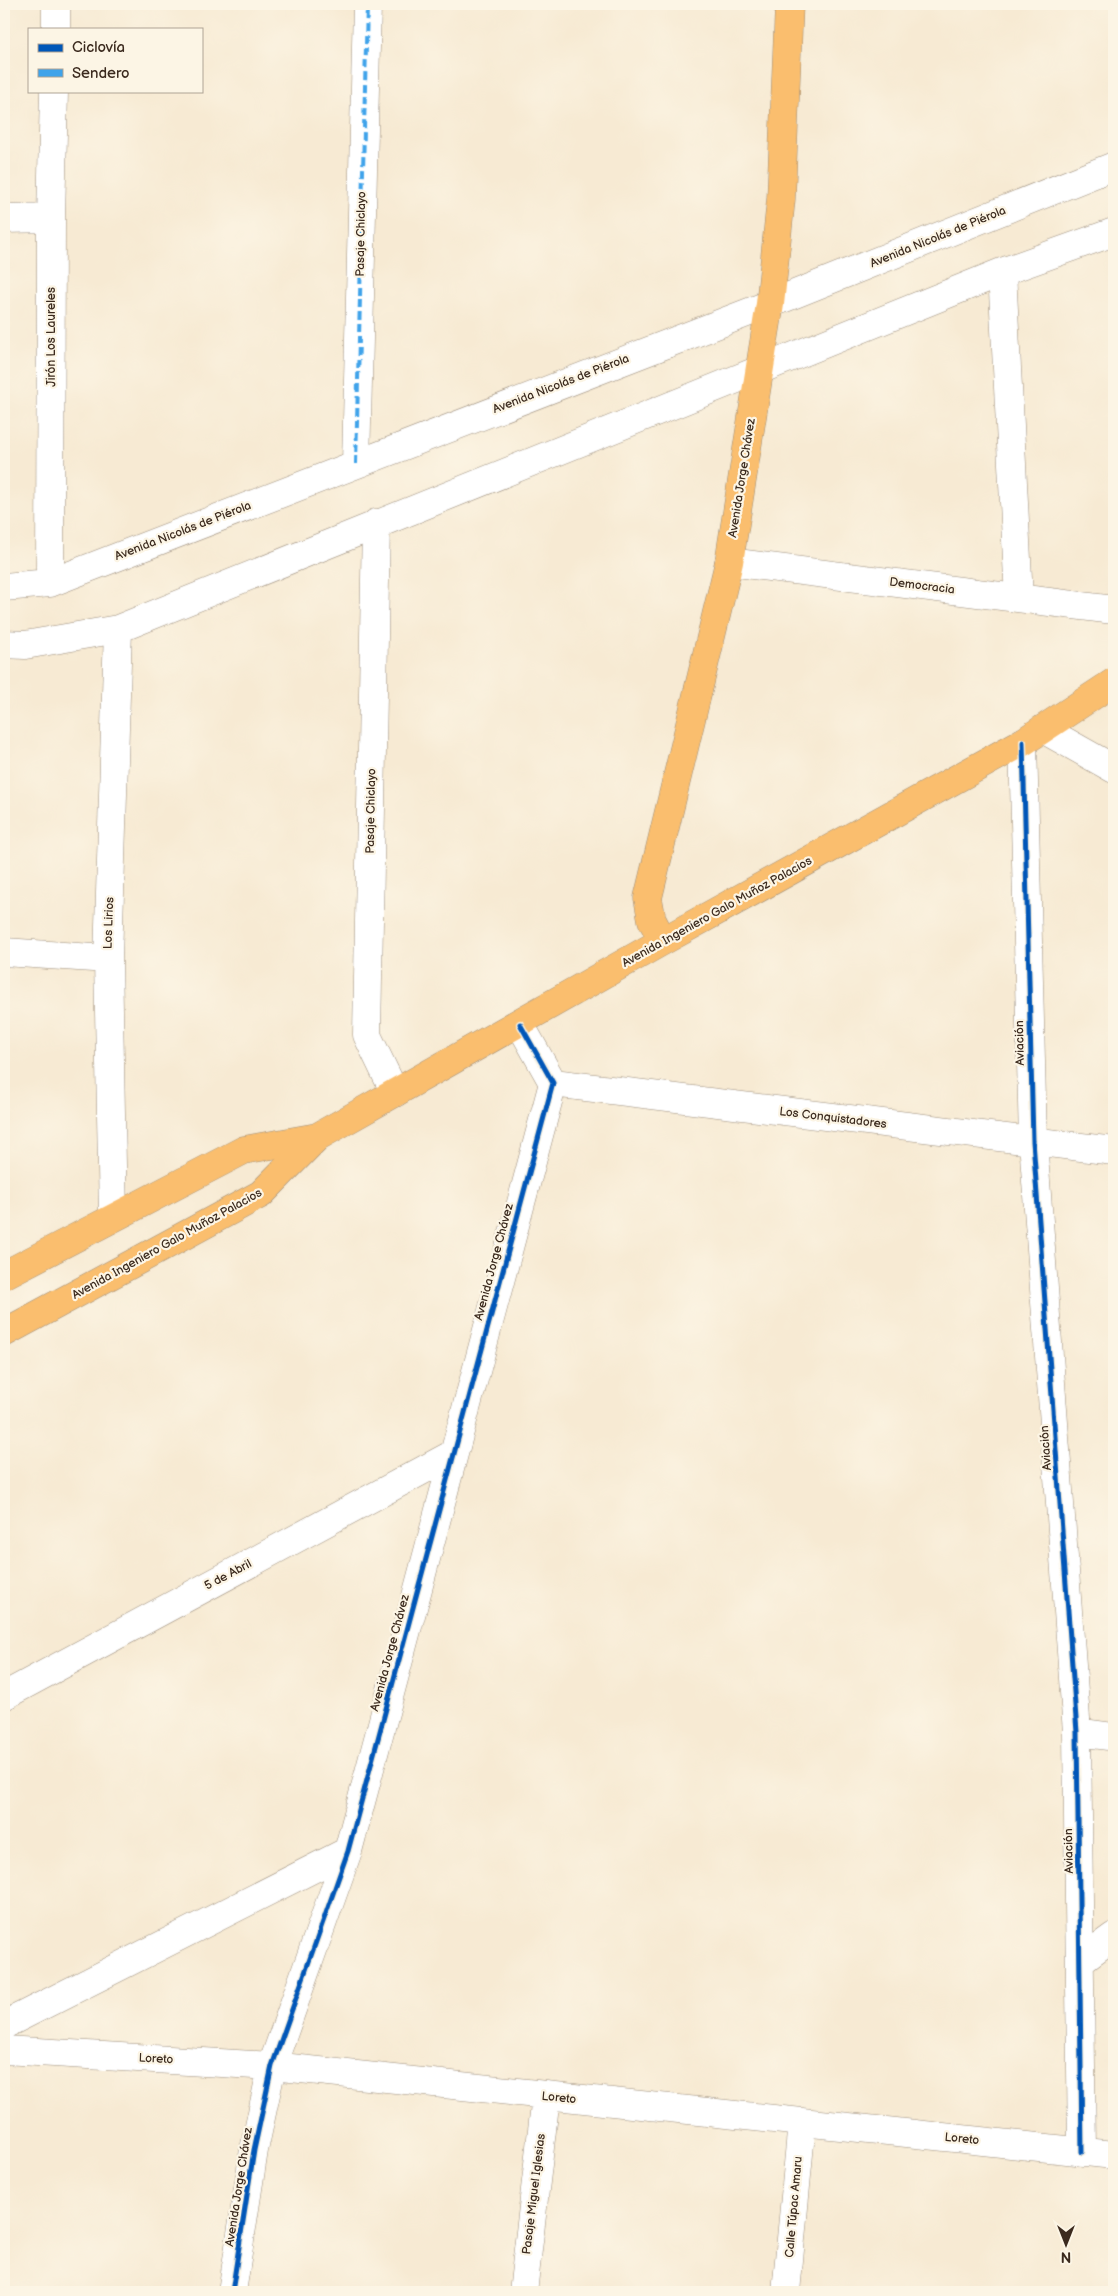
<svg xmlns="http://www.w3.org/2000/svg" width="1118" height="2296" font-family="'Balsamiq Sans',sans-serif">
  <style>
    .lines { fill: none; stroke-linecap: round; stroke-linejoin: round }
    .minor-casing { stroke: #998a78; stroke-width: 29 }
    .major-casing { stroke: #998a78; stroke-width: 29 }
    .minor { stroke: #fff; stroke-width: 28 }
    .major { stroke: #fabe6e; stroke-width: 28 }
    .quiet { stroke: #3fa3ea; stroke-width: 4; stroke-dasharray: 8 4; stroke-linecap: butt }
    .cycleway-casing { stroke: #fcf5e5; stroke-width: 8 }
    .cycleway { stroke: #0057b8; stroke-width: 5 }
    .labels { text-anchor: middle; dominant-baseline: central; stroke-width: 4.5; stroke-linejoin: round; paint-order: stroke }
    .street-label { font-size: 12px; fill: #3b2a1e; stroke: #fcf5e5 }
  </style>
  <rect width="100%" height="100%" fill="#fcf5e5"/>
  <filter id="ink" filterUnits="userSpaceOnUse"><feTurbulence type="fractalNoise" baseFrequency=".02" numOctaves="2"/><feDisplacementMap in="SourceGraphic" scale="10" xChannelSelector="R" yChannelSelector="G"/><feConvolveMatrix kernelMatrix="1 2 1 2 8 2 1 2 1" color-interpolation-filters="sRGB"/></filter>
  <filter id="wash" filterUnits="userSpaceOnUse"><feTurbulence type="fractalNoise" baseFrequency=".0096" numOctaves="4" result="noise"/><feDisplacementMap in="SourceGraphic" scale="20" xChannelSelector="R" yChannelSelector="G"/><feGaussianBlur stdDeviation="1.12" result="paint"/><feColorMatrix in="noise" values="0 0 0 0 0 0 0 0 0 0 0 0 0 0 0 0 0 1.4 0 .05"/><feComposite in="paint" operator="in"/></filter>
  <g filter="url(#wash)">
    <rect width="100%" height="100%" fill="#f7ead3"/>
  </g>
  <g filter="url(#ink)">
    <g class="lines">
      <!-- minor casing -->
      <g class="minor-casing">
        <path id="minor" d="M56,29v-25
          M4,219l47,-1
          M1002,272l17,326
          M356,464l11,-460
          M376,523l-9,512 28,58
          M729,562l385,48
          M50,583l1,-365 3,-127
          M4,587l46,-4 720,-279 344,-138
          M4,644l21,1 93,-16 884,-357 112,-40
          M1043,729l71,40
          M1023,742l10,399 44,591 5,420
          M4,952l104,7
          M553,1083l561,68
          M113,1217l-5,-258 10,-330
          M4,1696l449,-242
          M1077,1732l37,5
          M1080,1961l34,-25
          M4,2025l344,-174
          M4,2050l268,16 842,89
          M232,2292l22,-142 18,-84 76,-215 205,-768 -33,-59
          M523,2292l23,-196
          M786,2292l16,-170"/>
      </g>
      <!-- major casing -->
      <g class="major-casing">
        <path id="major" d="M663,941l-11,-21 -4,-22 81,-336 41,-258 11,-105 8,-195
          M4,1275l240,-125 73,-13
          M4,1333l257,-139 56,-57 346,-196 360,-199 91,-60"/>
      </g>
      <!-- minor -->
      <use href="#minor" class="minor"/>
      <!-- major -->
      <use href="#major" class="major"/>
      <!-- quiet -->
      <path class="quiet" d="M356,464l11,-460"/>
      <!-- cycleway casing -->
      <g class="cycleway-casing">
        <path id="cycleway" d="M1023,742l10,399 44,591 5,420
          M232,2292l22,-142 18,-84 76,-215 205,-768 -33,-59"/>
      </g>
      <!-- cycleway -->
      <use href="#cycleway" class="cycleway"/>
    </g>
  </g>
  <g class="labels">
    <!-- street labels -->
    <g class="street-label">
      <text transform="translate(361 234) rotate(-89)">Pasaje Chiclayo</text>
      <text transform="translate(938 237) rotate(-22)">Avenida Nicolás de Piérola</text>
      <text transform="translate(51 337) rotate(-90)">Jirón Los Laureles</text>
      <text transform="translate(561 384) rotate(-21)">Avenida Nicolás de Piérola</text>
      <text transform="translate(742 478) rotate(-81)">Avenida Jorge Chávez</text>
      <text transform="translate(183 531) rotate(-21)">Avenida Nicolás de Piérola</text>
      <text transform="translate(922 586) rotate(7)">Democracia</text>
      <text transform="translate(371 811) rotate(-89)">Pasaje Chiclayo</text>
      <text transform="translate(717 912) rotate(-29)">Avenida Ingeniero Galo Muñoz Palacios</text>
      <text transform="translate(109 923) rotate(-88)">Los Lirios</text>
      <text transform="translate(1020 1043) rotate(-91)">Aviación</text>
      <text transform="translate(833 1118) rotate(7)">Los Conquistadores</text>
      <text transform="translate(167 1244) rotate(-29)">Avenida Ingeniero Galo Muñoz Palacios</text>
      <text transform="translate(494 1262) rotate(-75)">Avenida Jorge Chávez</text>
      <text transform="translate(1046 1448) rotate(-94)">Aviación</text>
      <text transform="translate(228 1575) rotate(-28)">5 de Abril</text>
      <text transform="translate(390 1653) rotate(-75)">Avenida Jorge Chávez</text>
      <text transform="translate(1069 1851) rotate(-91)">Aviación</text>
      <text transform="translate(156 2059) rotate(3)">Loreto</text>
      <text transform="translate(559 2098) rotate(6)">Loreto</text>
      <text transform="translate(962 2139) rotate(6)">Loreto</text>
      <text transform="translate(239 2187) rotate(-81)">Avenida Jorge Chávez</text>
      <text transform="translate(534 2194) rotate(-83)">Pasaje Miguel Iglesias</text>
      <text transform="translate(794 2207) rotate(-85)">Calle Túpac Amaru</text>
    </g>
  </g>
  <!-- margin -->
  <rect width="1118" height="2296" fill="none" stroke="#fcf5e5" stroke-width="20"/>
  <!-- legend -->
  <rect x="28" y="28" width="175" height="65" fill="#fcf5e5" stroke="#afa495"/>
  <rect x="38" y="44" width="25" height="8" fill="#0057b8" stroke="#afa495"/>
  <text x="72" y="52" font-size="15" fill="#3b2a1e">Ciclovía</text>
  <rect x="38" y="69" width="25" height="8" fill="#3fa3ea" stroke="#afa495"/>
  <text x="72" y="78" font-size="15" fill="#3b2a1e">Sendero</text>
  <!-- north arrow -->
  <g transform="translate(1066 2244) rotate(180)" stroke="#fcf5e5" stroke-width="4" paint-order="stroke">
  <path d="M0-4L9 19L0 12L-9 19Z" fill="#3b2a1e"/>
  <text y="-8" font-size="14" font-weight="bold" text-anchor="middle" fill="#3b2a1e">N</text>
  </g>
</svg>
